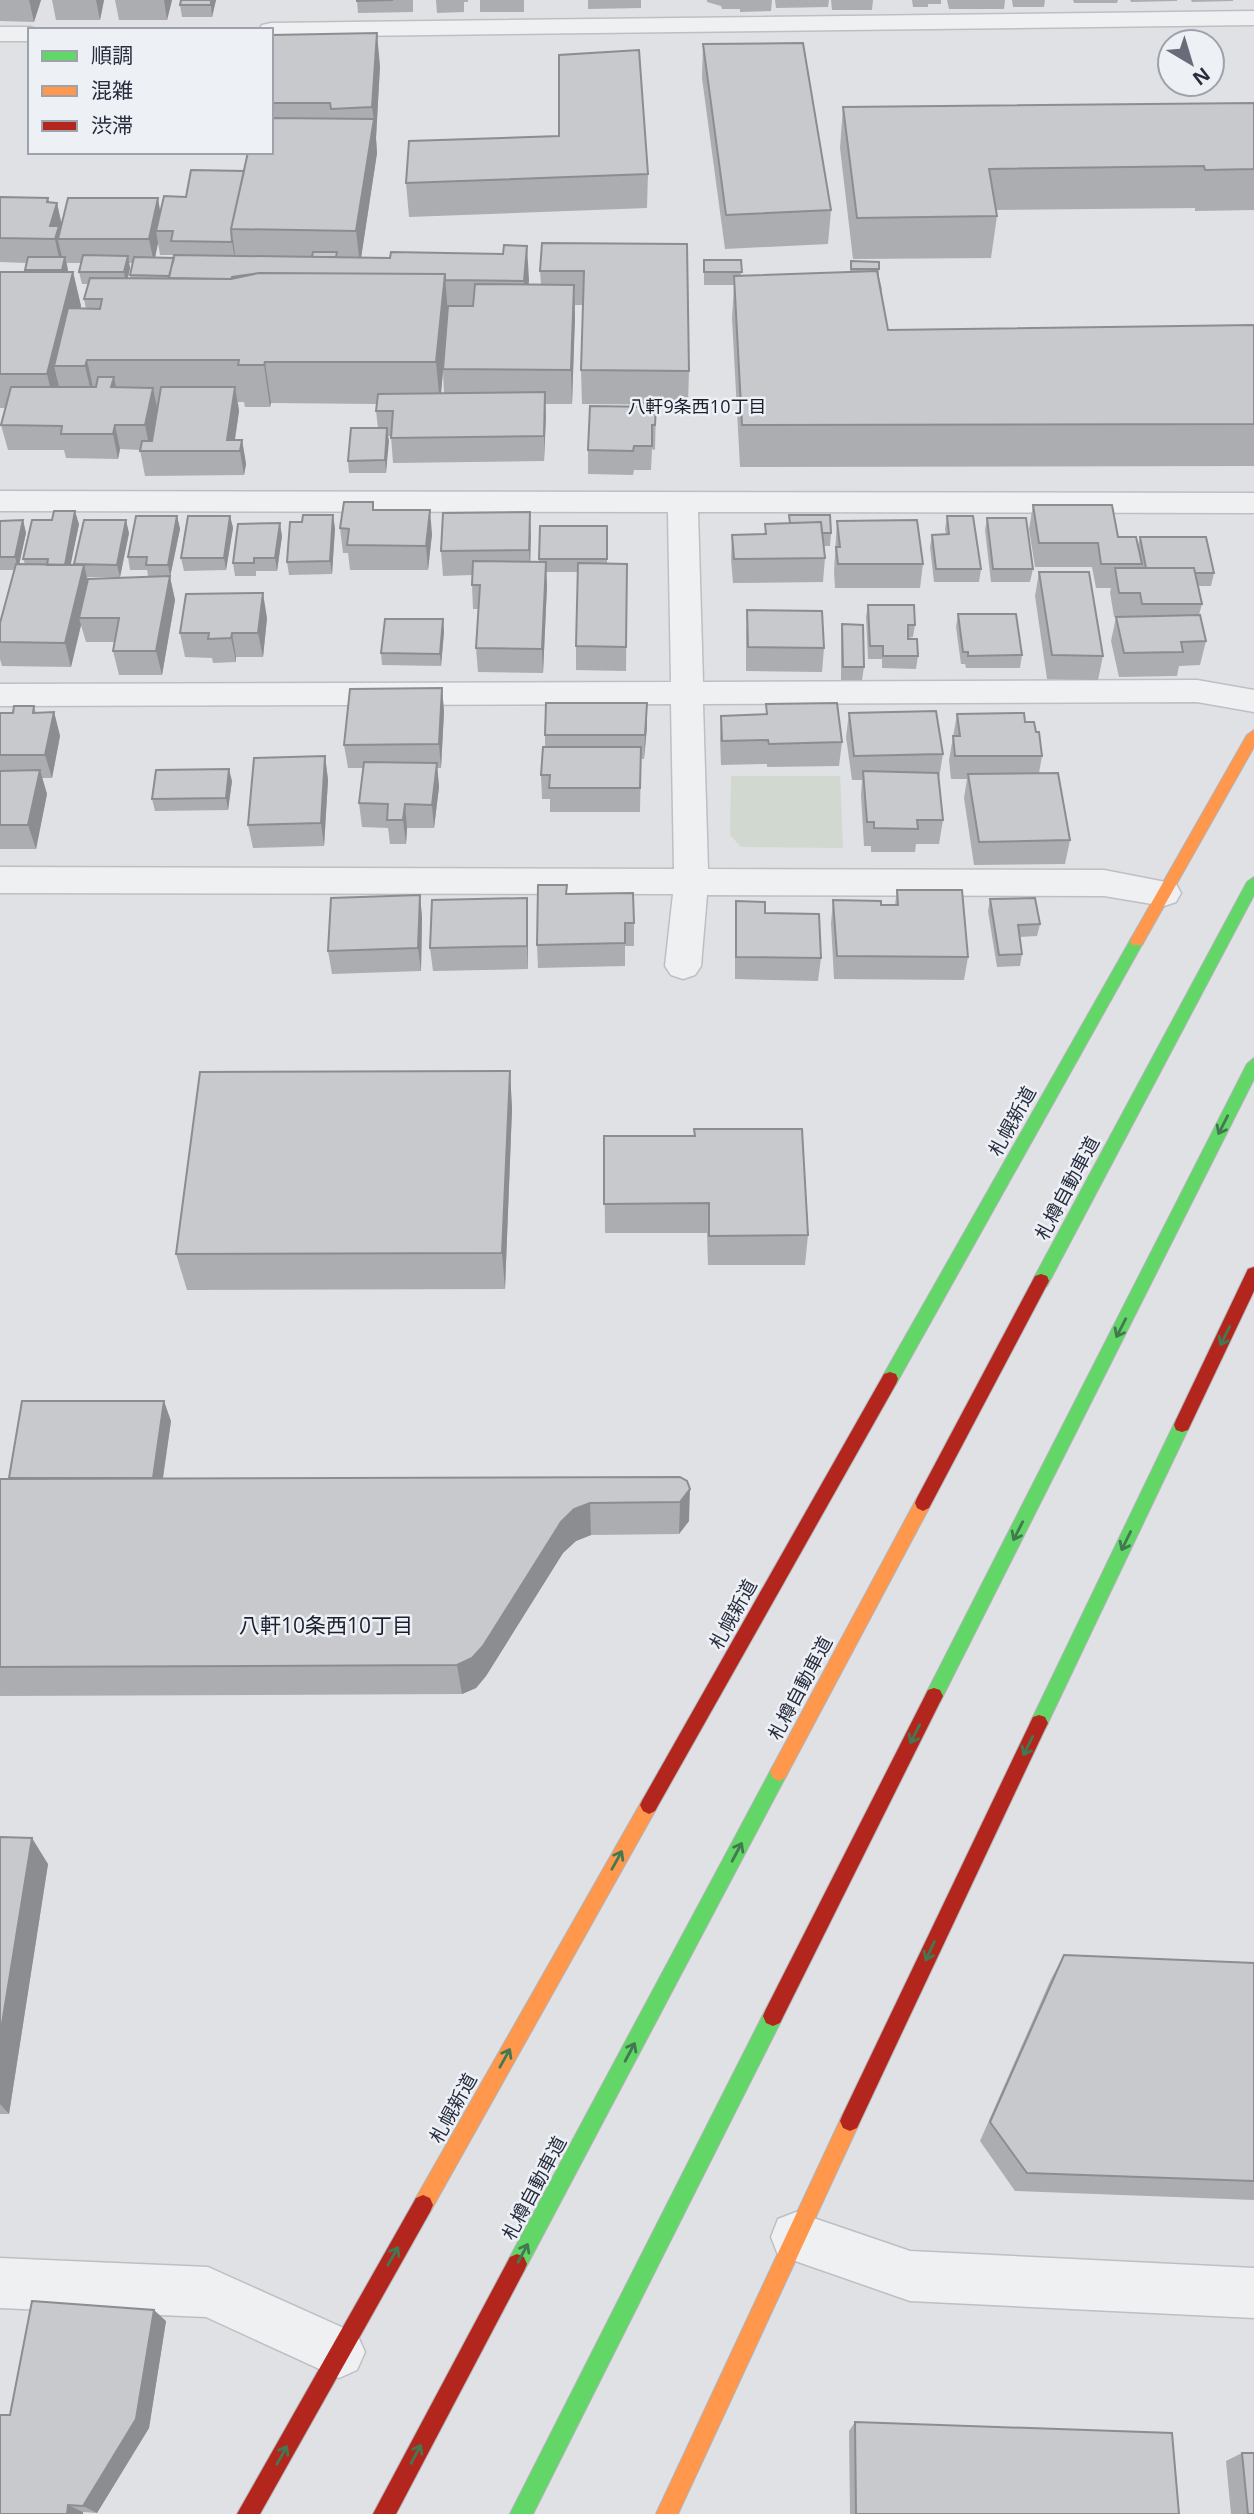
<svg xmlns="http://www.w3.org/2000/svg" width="1254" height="2514" font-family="'Open Sans','Noto Sans JP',sans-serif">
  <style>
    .green { fill: #d0d8d0 }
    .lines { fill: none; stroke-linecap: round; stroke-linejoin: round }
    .street-casing { stroke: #bebfc3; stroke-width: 3 }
    .fast-casing { stroke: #b2b4b9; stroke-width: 2 }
    .slow-casing { stroke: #b2b4b9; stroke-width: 2 }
    .jam-casing { stroke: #b2b4b9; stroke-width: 2 }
    .street { fill: #eff0f2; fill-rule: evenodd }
    .fast { fill: #63d668; fill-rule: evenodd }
    .slow { fill: #ff974d; fill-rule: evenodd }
    .jam { fill: #b3261e; fill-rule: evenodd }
    .wall { fill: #acadb0; fill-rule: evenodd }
    .shaded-wall { fill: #8c8d90 }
    .building { fill: #c8c9cd; stroke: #8c8d90; stroke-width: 2 }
    .oneway { stroke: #427951 }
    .labels { text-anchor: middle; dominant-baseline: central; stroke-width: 5; stroke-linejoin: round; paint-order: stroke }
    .far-neighbourhood-label { font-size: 18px; fill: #1a1f2e; stroke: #edf0f5 }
    .street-label { font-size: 19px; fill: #272d3e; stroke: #edf0f5 }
    .neighbourhood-label { font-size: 21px; fill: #1a1f2e; stroke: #edf0f5 }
  </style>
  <rect width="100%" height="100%" fill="#e0e1e5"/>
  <!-- green -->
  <path class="green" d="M731,776h109l3,72 -102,-1 -11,-12z"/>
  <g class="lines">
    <!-- street casing -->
    <g class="street-casing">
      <path id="street" d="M1254,11v14l-983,12v-7h-12l3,-5 9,-2z
        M0,27h30l9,3h-9v11h-30z
        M0,491l1254,2v20l-556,-1 5,170 494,-2 57,10v22l-57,-10 -494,2 5,165 396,1 72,14 5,9 -5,9 -12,4 -60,-10 -397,-1 -6,71 -6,9 -12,4 -12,-4 -6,-9 8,-72 -673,-1v-26l674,2 -3,-165 -671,2v-22l671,-2 -3,-170 -668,-1z
        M796,2212l114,39 344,17v50l-344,-17 -132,-46 -7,-18 7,-18z
        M0,2258l208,9 149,67 8,18 -8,18 -18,8 -133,-61 -206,-9z"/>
    </g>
    <!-- fast casing -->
    <g class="fast-casing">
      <path id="fast" d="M1254,877v18l-207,391h-12l-2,-5 2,-5 212,-394z
        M1137,936l7,5 -248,443 -6,2 -6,-2 -2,-5 2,-5 248,-437z
        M1254,1058v21l-314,623 -6,2 -6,-2 -3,-6 3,-6 319,-626z
        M1182,1418l6,2 2,5 -145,304 -6,2 -6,-2 -3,-6 3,-6 143,-297z
        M779,1763l6,3 3,6 -3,6 -261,493 -7,3 -7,-3 -3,-7 3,-7 263,-491z
        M773,2006l7,3 3,7 -3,7 -247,491h-23l256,-505z"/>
    </g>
    <!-- slow casing -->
    <g class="slow-casing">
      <path id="slow" d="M1254,730v17l-112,198h-10l-2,-4 2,-4 115,-202z
        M923,1495l6,3 2,5 -2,5 -144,270 -6,3 -6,-3 -3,-6 3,-6 144,-268z
        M649,1796l6,3 3,6 -3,6 -225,401 -7,3 -7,-3 -3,-7 3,-7 227,-399z
        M850,2111l7,3 3,7 -3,7 -179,386h-22l187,-400z"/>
    </g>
    <!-- jam casing -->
    <g class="jam-casing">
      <path id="jam" d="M1254,1267v24l-66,139 -6,2 -6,-2 -2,-5 2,-5 72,-151z
        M1041,1274l6,2 2,5 -120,227 -6,3 -6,-3 -2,-5 2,-5 118,-222z
        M890,1372l6,2 2,5 -2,5 -241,427 -6,3 -6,-3 -3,-6 3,-6 241,-425z
        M934,1688l6,2 3,6 -3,6 -160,321 -7,3 -7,-3 -3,-7 3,-7 162,-319z
        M1039,1715l6,2 3,6 -3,6 -188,399 -7,3 -7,-3 -3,-7 3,-7 190,-397z
        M423,2195l7,3 3,7 -3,7 -170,302h-23l179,-316z
        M517,2254l7,3 3,7 -3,7 -128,243h-23l137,-257z"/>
    </g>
    <!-- street -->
    <use href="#street" class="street"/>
    <!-- fast -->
    <use href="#fast" class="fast"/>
    <!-- slow -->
    <use href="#slow" class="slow"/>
    <!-- jam -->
    <use href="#jam" class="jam"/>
  </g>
  <!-- wall -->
  <path class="wall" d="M0,0h41l-7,22 -34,-1z
    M52,0h52l-4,20h-44z
    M115,0h57l-5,20h-48z
    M181,0h35l-4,17h-30l-2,-12z
    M357,0h56v12l-55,1z
    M436,0h32v2h-4v10l-27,1z
    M480,0h44v12h-44z
    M588,0h53v8l-53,1z
    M707,0h65l-1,11 -31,1v-3h-18l-1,-3 -14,-4z
    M775,0h54l-1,7 -52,1z
    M831,0h42l-1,10h-40z
    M893,0h48v4h-13v3h-15l-1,-7z
    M947,0h58l-1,9h-55z
    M1012,0h33l-1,7h-31z
    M1073,0h45l-1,3h-43z
    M1130,0h47v1l-46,1z
    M1191,0h42v1l-41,1z
    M271,35l109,31 -4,72 1,15 -16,104 168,23 -1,5h13l-1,-14 147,-27 2,127 -1,34 -106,-1 -1,-34 2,-65h-8l-3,99h-27l-1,57 -151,2 -2,-27h-3l-2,37h-37l-1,-12 30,-33 -2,-17 1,-7 -106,-1 -1,4h-25l-1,-5h-6l1,9 -4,29h7l4,24 -2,11 -99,1 -5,-26 -20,-1 -2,10 -52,-1 -2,-8h-56l-7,-25 5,-17h-6v-136h25l1,-9 -26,-1v-65l57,6 5,22 98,-14 26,-14 58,-26 27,-19zM158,243l2,12h14v3l-19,-1zM67,263h14l-2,9 3,12h6l-4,15 2,10h-6l1,-3 -8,-34h-5zM129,263h4l-3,12v3h-2l2,-10zM443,371l1,22h-3z
    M703,44l128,166 -3,34 -103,5 -23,-171z
    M1254,103v107l-59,1v-3l-199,2 1,6 -6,42 -138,1 -13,-111 3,-41z
    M559,136l89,38 -1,34 -238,9 -3,-34z
    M704,260h37v16l109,-4 1,-11 28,8v8l3,12 -1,3 7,38 366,-5v141l-514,1 -8,-149 2,-33h-30z
    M656,407l-1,43 -3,-1 -1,21h-17l-1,5 -45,-1v-24z
    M1033,505l105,40 2,-8 74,36 -3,13h-13l4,18 -3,11 7,26 -6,24 -21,1 -2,10 -58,1 -8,-36 5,-24h-2l-4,-25 1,-4h-15l-4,-21h-57l-6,-38z
    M374,510l58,24 -4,36h-78l-2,-17h-5l-3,-25z
    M530,512v50h9l1,-36h67v37l20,1 -1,107 -50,-1v-24l2,-74h-32l1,14 -4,87 -65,-1 -2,-24 3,-39h-6l-1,-24v-10l-29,1 -2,-25z
    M789,515l42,18 -1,13h-6l1,12 -2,24 -90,1 -2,-24 1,-24 33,-1v-10l24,-1z
    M177,516l3,13 -10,48 5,23 -13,75h-43l-6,-24 1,-9h-28l-5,-17 -10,42 -69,-1 -2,-7v-36l14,-53h-14v-49l23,-1 3,13 -7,31h6l-2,-5 56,-35 -9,41h4l55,-32 -9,44h-33l1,3 60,-4 -1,-6h-17l-2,-13z
    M230,516l3,12 -7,42 -42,1 -3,-13z
    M947,516l34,53 -2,13h-45l-4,-35 2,-12h14l-1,-6z
    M987,518l46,51 -3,13h-39l-6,-52z
    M837,521l86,43 -3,24h-85l-1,-17z
    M302,522l33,6 -3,46 -43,1 -2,-13z
    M282,536l-5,35h-21v5h-21l-2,-13z
    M1039,572l64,84 -5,24 -51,-1 -12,-83z
    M868,605l47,20 -2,12 -5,1 10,18 -2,13 -34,-1v-9h-14l-2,-42z
    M747,610l77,38 -2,24 -76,-1v-36z
    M958,614l64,41 -2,13h-54l-1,-4h-4l-5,-37z
    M267,618l-4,39h-27v5l-23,1 -1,-5 -27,-1 -5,-24z
    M443,619l1,13 -3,34 -59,-1 -1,-12z
    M842,624l22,43 -2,13h-21v-43z
    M442,688l2,24 -3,56h-4l2,19 -5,41h-27l-1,16h-16l-2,-16 -26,-1 -3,-24 4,-35h-15l-4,-23z
    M766,704l76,38 -3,24 -72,1v-3l-46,1 -1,-26 1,-23 45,-1z
    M34,706l2,7 18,-1 6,24 -8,42h-10l5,16 -11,55h-36v-136h13z
    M849,713l94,41 -4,24 4,42 -4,24h-23l-1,8h-44v-6h-7l-3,-51 1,-15h-10l-6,-43z
    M957,714l68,8 11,10 6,24 -3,17 31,67 -5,24 -91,1 -10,-67 3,-19h-16l-2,-19z
    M647,727l-3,32h-3l-1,53h-90v-13h-8l-1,-24 4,-28v-12z
    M325,756l3,24 -4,66 -71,2 -5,-23z
    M232,781l-4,29 -73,1 -3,-12z
    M897,890l71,67 -4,23 -130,-1 -3,-56 2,-23 48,5h14z
    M567,894l67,29v23h-9v20l-87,2 -1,-23z
    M420,895l2,23 -1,53 -89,3 -4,-23z
    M990,899l50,25 -3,12 -17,1 2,17 -2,12 -23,1 -9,-56z
    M736,901l29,12 56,45 -3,23 -83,-2v-54z
    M528,921v48l-95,2 -3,-23z
    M510,1071l2,38 -7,180 -318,1 -11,-36z
    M694,1129l114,106 -3,30h-97l-1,-32h-102l-1,-97h90z
    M171,1421l-8,58 517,-2 9,44 -10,13 -88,1 -15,6 -13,12 -77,123 -10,12 -14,6 -462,2v-217h9z
    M0,1837l48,27 -39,250h-9z
    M1064,1955l190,8v237l-239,-9 -35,-50 71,-162z
    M166,2321l-17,107 -52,85 -14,-1 -83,2 10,-99z
    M855,2422l324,92h-329l-1,-83z
    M1242,2453l12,61h-23l-5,-53z"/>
  <!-- shaded-wall -->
  <path class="shaded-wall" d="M29,0h12l-7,22z
    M96,0h8l-4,20z
    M164,0h8l-5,20z
    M211,0h5l-4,17 -1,-12z
    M377,33l3,33 -4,72 1,15 -17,112 -4,-34 18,-110 -2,-14z
    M48,198l4,19 5,-14 5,24 -4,13 4,17 -2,6 -5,-24h-2l-6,-37z
    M158,198l4,24 -6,9 2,12 -4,20 -5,-24z
    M233,239l3,24v3l-4,-24z
    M527,246l2,34 -3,35 -2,-34z
    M128,256l2,12 -4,17 -2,-13z
    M65,257l3,13 -3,13 -3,-13z
    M73,272l8,34 -15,60h-12l6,25 -5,17 -8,-34z
    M445,274l3,42 -8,88 -4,-42z
    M574,285l1,34 -3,85 -1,-34z
    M87,360l9,41 -1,7 -10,-42z
    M265,362l6,41 -1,4 -6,-42z
    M114,377l5,25 -8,-15z
    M235,387l4,24 -6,40 -6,-11z
    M153,388l5,24 -8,38 -5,-25z
    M545,392l1,25 -2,44v-25z
    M115,425l5,24 -2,10 -5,-25z
    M387,428l2,13 -3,32 -1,-13z
    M242,440l4,24 -2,11 -4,-24z
    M430,510l2,24 -4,36 -2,-24z
    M75,511l4,13 -11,54 -3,-13z
    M530,512l1,24 -1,39 -1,-25z
    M333,515l2,13 -3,46 -2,-13z
    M177,516l3,13 -10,48 5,23 -13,75 -6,-24 14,-75 -2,-11z
    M230,516l3,12 -7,42 -2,-12z
    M23,520l3,13 -8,37 -3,-13z
    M126,520l3,13 -9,44 -3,-12z
    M280,523l2,13 -5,35 -2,-13z
    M546,562l1,24 -4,87 -1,-24z
    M84,565l6,25 -11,28 2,7 -10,42 -6,-24z
    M263,593l4,25 -4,39 -5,-24z
    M443,619l1,13 -3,34 -1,-12z
    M232,633l4,24v5l-5,-24z
    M442,688l2,24 -3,56 -2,-24z
    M647,703v24l-3,32 1,-24z
    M54,712l6,24 -8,42 -7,-23z
    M325,756l3,24 -4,66 -3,-23z
    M437,763l2,24 -5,41 -2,-23z
    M229,769l3,12 -4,29 -2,-12z
    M40,770l7,24 -11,55 -8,-24z
    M405,804l2,24 -1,16 -3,-24z
    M420,895l2,23 -1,53 -3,-23z
    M527,898l1,23v48l-1,-23z
    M510,1071l2,38 -7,180 -3,-36z
    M164,1401l7,20 -11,76 -7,-19z
    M690,1489l-1,32 -10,13 1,-32z
    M590,1503l1,32 -15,6 -13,12 -77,123 -10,12 -14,6 -5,-29 104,-143 13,-13z
    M32,1838l16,26 -39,250 -9,-10v-68z
    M154,2310l12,11 -17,107 -52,85 -14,-7z
    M68,2505l15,7v2h-16z"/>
  <!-- building -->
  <path class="building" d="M181,0h30v5h-31z
    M357,0h36l-36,1z
    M377,33l-5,74 -41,2 -1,-6h-59v-68z
    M803,43l28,167 -105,5 -23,-171z
    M639,50l9,124 -242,9 3,-42 150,-5v-81z
    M1254,103v66l-49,1 -1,-4 -215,3 8,47 -140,2 -14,-111z
    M271,118l103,1 -18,112 -125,-2 17,-77h23z
    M191,170l53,1 -13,58 1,13 -61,-1 2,-10h-17l8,-35 22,1z
    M0,197l48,1 -1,4 10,1 -7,23h9l-4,13 -55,-1z
    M68,198h90l-9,41h-91z
    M542,243l145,1 2,127 -108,-1 3,-99h-44z
    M504,245l23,1 -3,35 -79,-1v-6l-186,-1 -27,4 -1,2 -62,-1 5,-23 216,3 1,-6 112,2z
    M313,252h24l-1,5h-24z
    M83,255l45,1 -4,16h-45z
    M28,257h37l-3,13h-37z
    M134,257l40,1 -5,18 -39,-1z
    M704,260h37l1,12h-38z
    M851,261l28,1v7h-28z
    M877,271l11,59 366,-5v99l-512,1 -8,-149z
    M0,272h73l-26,102h-47z
    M259,273l186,1 -9,88h-171l-1,3h-26l1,-5h-152l-2,6h-31l14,-58 32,1 2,-10h-18l6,-21 141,1z
    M475,284l99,1 -3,85 -128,-1 5,-63h25z
    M98,377h16l-3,10 42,1 -8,37h-30l-2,9h-52l1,-8 -61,-1 10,-38h85z
    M161,387h74l-8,53h15l-2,11h-100l2,-10h10z
    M545,392l-1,44 -153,2 2,-27h-17l2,-17z
    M590,406l66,1 -1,18h-3v21h-18l-1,5 -45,-1z
    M351,428h36l-2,32 -37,1z
    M344,502h29v8h57l-4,36 -79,-1 2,-16 -9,-1z
    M1033,505h79l6,32h18l6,27h-41l-3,-21h-59z
    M54,511h21l-10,54h-18l1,-6h-25l9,-39h20z
    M530,512l-1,38 -88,1 2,-38z
    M303,515h30l-3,46 -43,1 3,-40h12z
    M789,515h41l1,18h-9l-1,-11 -31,1z
    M136,516h41l-9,49h-22l1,-8h-19z
    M188,516h42l-6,42h-43z
    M947,516h26l8,53h-45l-4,-34 17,-1z
    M987,518h39l7,51h-40z
    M23,520l-8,37h-15v-36z
    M84,520h42l-9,45 -43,-1z
    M917,520l6,44h-85l-2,-17h4l-3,-26z
    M821,522l4,36 -91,1 -2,-24 34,-1 -1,-10z
    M280,523l-5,35h-21v5h-21l5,-39z
    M540,526h67v33h-68z
    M1140,537h66l8,36h-19l-1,-5h-48z
    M473,561l73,1 -4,87 -66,-1 4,-63h-8z
    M578,563l49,1 -1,83 -50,-1z
    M16,564l68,1 -19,78 -65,-1v-19z
    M1115,568h79l8,36h-60l-2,-11h-21z
    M1039,572h50l14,84 -51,-1z
    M170,576l-14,75h-43l6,-33h-40l9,-39z
    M263,593l-5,40h-26l-1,5 -23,1 1,-6h-29l6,-39z
    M868,605h46l1,20h-7v14h9l1,17h-35v-10h-13z
    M747,610l75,1 2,37 -76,-1z
    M958,614h58l6,41 -54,1v-4h-5z
    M1200,615l6,26 -25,1 2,10 -59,1 -8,-36z
    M385,619h58l-3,35 -59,-1z
    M842,624l21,1 1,42h-21z
    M442,688l-3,56 -95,1 6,-56z
    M546,703h101l-2,32h-100z
    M837,703l5,39 -73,2 -1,-4 -46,1 -1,-25 46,-2 -1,-10z
    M14,706h20l-1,7 21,-1 -9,43h-45v-42h13z
    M936,711l7,43 -89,2 -5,-43z
    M1024,713l1,9h9l2,10h3l3,24h-87l-2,-20h7l-3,-22z
    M543,747h98l-1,41h-91l1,-13h-9z
    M325,756l-4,67 -73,2 6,-67z
    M364,762l73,1 -5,42 -27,-1 -2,16h-16l1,-16 -29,-1z
    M229,769l-3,29 -74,1 4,-29z
    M40,770l-12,55h-28v-54z
    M863,771l75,2 5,47h-26l1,9 -44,-1v-6h-7z
    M1058,773l12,67 -91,2 -11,-68z
    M538,885h29l-1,9 67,-1 1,30h-9v20l-88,2z
    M897,890h65l6,67 -131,-1 -4,-56 48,1v4h17z
    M420,895l-2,53 -90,3 3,-53z
    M527,898v48l-97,2 2,-48z
    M1035,898l5,26 -22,1 4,29 -23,1 -9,-56z
    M736,901l29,1v11l54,1 2,44 -85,-1z
    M510,1071l-8,182 -326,1 24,-182z
    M694,1129h108l6,106 -99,1v-33l-105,1v-68h91z
    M22,1401h142l-11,77h-144z
    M680,1477l7,4 3,8 -10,13 -90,1 -16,6 -13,13 -78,124 -11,12 -15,7 -457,2v-188z
    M0,1837l32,1 -32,198z
    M1064,1955l190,8v218l-227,-8 -37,-51z
    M32,2301l122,9 -18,109 -53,87 -15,-1 -1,9h-67v-99h10z
    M855,2422l317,11 7,81h-323z
    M1242,2453h12v61h-6z"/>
  <!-- one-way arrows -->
  <defs><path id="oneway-shaft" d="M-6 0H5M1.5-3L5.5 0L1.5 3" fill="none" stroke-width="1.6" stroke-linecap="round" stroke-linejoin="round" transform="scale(1.75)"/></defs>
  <g class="oneway">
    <use href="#oneway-shaft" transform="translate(1223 1125) rotate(117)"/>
    <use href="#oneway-shaft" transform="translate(1121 1328) rotate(117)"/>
    <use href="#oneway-shaft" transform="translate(1225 1336) rotate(116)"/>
    <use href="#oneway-shaft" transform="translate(1018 1531) rotate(117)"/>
    <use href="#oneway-shaft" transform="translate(1126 1541) rotate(116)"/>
    <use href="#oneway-shaft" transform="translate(915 1734) rotate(117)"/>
    <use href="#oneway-shaft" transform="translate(1028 1746) rotate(116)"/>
    <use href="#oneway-shaft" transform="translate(737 1852) rotate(-62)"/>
    <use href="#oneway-shaft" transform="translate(617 1860) rotate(-61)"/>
    <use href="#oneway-shaft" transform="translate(930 1951) rotate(115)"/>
    <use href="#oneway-shaft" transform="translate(630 2052) rotate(-62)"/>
    <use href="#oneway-shaft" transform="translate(505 2058) rotate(-61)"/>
    <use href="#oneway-shaft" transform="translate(523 2253) rotate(-62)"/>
    <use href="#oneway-shaft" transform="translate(393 2256) rotate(-61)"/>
    <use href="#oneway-shaft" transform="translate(416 2454) rotate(-62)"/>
    <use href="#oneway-shaft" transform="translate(282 2455) rotate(-61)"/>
  </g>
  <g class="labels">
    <!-- far-neighbourhood labels -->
    <g class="far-neighbourhood-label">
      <text x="697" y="406">八軒9条西10丁目</text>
    </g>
    <!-- street labels -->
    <g class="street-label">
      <text transform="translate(1012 1121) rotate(-61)">札幌新道</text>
      <text transform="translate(1067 1188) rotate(-62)">札樽自動車道</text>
      <text transform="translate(733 1614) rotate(-61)">札幌新道</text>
      <text transform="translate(800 1688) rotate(-62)">札樽自動車道</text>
      <text transform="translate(453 2108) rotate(-61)">札幌新道</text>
      <text transform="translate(534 2188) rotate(-62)">札樽自動車道</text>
    </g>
    <!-- neighbourhood labels -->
    <g class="neighbourhood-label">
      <text x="326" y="1625">八軒10条西10丁目</text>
    </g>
  </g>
  <!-- legend -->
  <rect x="28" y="28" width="245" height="126" fill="#edf0f5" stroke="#9ea2ac" stroke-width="2"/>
  <rect x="42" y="51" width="35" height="10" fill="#63d668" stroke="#9ea2ac" stroke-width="2"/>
  <text x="91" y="63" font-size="21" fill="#272d3e">順調</text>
  <rect x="42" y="86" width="35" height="10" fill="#ff974d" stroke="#9ea2ac" stroke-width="2"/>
  <text x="91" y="98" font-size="21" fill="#272d3e">混雑</text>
  <rect x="42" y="121" width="35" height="10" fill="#b3261e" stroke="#9ea2ac" stroke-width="2"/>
  <text x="91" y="133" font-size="21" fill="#272d3e">渋滞</text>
  <!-- north arrow -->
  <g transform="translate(1191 63) rotate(142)"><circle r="33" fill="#edf0f5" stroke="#9ea2ac" stroke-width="2"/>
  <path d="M0-5L12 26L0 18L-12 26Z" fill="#686c78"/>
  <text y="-10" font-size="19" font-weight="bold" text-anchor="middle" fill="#272d3e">N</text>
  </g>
</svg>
